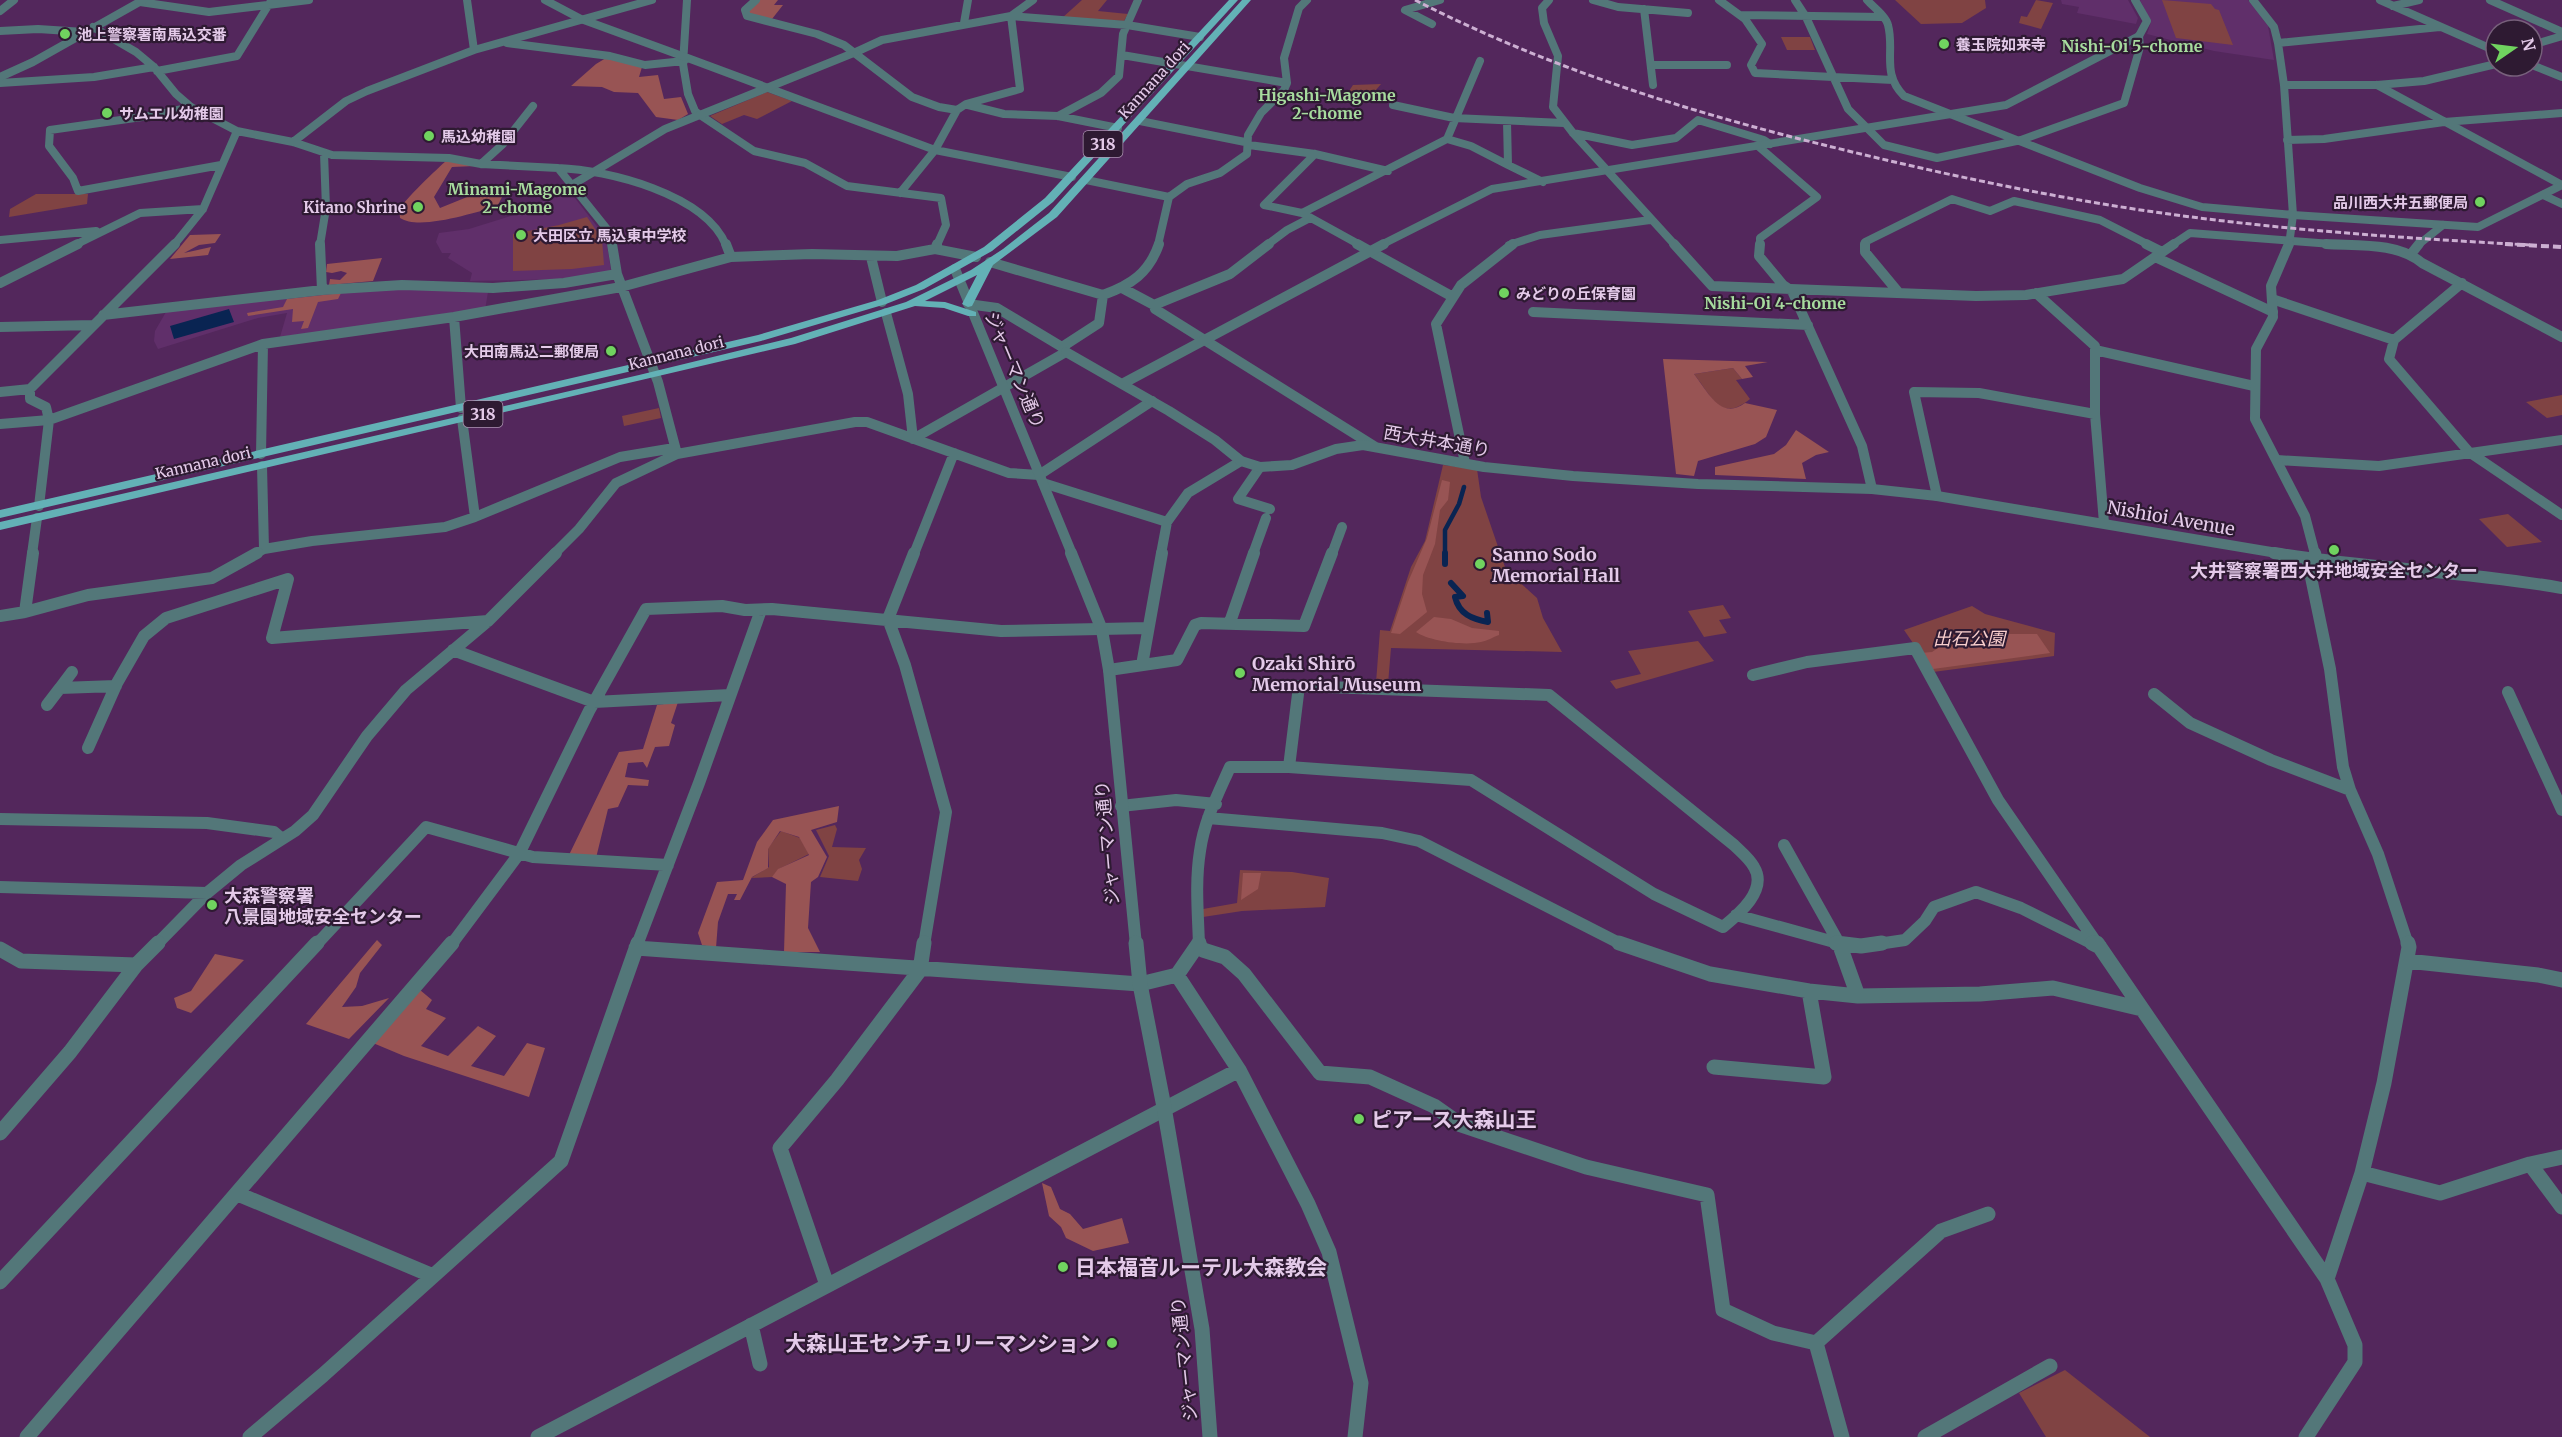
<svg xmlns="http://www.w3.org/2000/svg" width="2562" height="1437" font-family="Merriweather,'Noto Sans JP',serif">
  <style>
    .built { fill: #602f6a }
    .green { fill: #804343 }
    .forest { fill: #985454 }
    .water { fill: #092452 }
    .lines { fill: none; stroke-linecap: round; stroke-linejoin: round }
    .stream-far1 { stroke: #092452; stroke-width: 4.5 }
    .stream { stroke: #092452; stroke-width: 6 }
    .minor-far3 { stroke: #537779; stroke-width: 8 }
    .minor-far2 { stroke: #537779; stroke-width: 10 }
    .minor-far1 { stroke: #537779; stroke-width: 12 }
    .minor { stroke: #537779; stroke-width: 15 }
    .tertiary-far3 { stroke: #537779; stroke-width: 8 }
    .tertiary-far2 { stroke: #537779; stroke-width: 10 }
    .tertiary-far1 { stroke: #537779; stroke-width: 12 }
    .tertiary { stroke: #537779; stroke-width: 15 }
    .primary { fill: #63b1b6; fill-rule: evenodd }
    .rail-far1 { stroke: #ccafd2; stroke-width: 3; stroke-dasharray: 6 3; stroke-linecap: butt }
    .rail { stroke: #ccafd2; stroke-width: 4; stroke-dasharray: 8 4; stroke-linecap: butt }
    .poi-dot { fill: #70d35f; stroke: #2e1a32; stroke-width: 2 }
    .labels { text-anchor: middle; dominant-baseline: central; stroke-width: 4.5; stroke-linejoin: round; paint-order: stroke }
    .far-poi-label { font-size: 15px; font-weight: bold; fill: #e4cae9; stroke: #2e1a32; text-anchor: start }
    .far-street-label { font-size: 15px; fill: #e4cae9; stroke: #2e1a32 }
    .far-neighbourhood-label { font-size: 16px; font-weight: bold; fill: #a7db9e; stroke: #2e1a32 }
    .shield { fill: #2e1a32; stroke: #ad95b2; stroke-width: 1.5 }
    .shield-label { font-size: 16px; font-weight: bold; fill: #e4cae9 }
    .street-label { font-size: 18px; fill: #e4cae9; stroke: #2e1a32 }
    .poi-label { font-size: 18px; font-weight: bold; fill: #e4cae9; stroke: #2e1a32; text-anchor: start }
    .park-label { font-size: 18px; font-style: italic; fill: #f9cecc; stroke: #2e1a32 }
    .near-poi-label { font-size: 21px; font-weight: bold; fill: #e4cae9; stroke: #2e1a32; text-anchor: start }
  </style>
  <rect width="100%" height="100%" fill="#53275c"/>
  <!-- built -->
  <path class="built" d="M2061,0h67l10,18 -2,6 -59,-11 2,-6 -17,-3z
    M2140,0h108l20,26 6,34 -60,-9 -67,-17 4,-12z
    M571,193l35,45 5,32 -4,3 -37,6 -100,2 2,-8 -24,-15 3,-5h-9l-6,-11 3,-9 30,-4 45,-14 19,-11z
    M405,289l83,3 -3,18 -205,27 7,-24 -29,5 -100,31 -4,-8 1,-10 11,-19 138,-18z"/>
  <!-- green -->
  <path class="green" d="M1082,0h25l-9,11 30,3 -4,7 -62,-3z
    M1895,0h90l1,8 -24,15 -41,1z
    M2036,0l17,3 -12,26 -22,-6 2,-7 6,1z
    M2162,0l49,4 4,5 4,1 14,35 -57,-7z
    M1781,37h29l5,13h-28z
    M1381,84l-16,19 -18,-3 -2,-3 8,-12z
    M767,92l25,9 -35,18 -13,-4 -22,9 -12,-8z
    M36,194h52l-1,10 -78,13 1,-8z
    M587,217l15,22 2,26 -32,4 -59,2v-37l46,-9z
    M1733,368l9,11 -6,1 14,19c-30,24 -37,-1 -56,-25z
    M2562,395v20l-15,3 -21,-16z
    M659,408l2,10 -37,8 -2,-10z
    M1443,465l34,4 4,28 25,73 31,28 6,20 19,34 -171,-4 -3,36 -12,-1 4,-53 10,1 21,-64 14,-26z
    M2508,514l34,28 -35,5 -28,-28z
    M1723,605l8,13 -12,2 8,13 -23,4 -16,-26z
    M1972,606l13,8 70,19 -1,23 -121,16 -29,-42z
    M1698,641l16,20 -98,28 -6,-8 31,-7 -13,-23z
    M835,825l2,4 -5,18 34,1 -7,12 3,9 -4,12 -38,-4 9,-21 -13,-26z
    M781,831l19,7 9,16 -30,15 -6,8 -22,1 18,-11 -1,-19z
    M1240,870l52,2 37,6 -4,29 -83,4 -39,6v-8l34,-6z
    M2065,1370l85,67h-104l-27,-44z"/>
  <!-- forest -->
  <path class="forest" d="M760,0h18l-4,5h9l-11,14 -23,-5v-5z
    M606,58l36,9 -3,10 19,-2 6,24 17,-2 7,17 -10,6 -22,-3 -18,-24 -24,-1 -12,-5 -31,-1 25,-22z
    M447,160l16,1 12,5 -23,1 -18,30 6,11 37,-15 9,-8 13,2 -3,4 8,2 -7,14c-23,5 -77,24 -97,11 0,-3 -1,-6 0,-9 2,-7 39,-42 47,-49z
    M221,234l-6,9 -16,2 -15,8 27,-6 -3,8 -38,4 20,-24z
    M382,258l-9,23 -44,4 1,-6 10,1 7,-7 -6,-2 -9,2 -6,-1 1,-8z
    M341,293l-3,6 -20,3 -10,26 -7,1 3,-8 -12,1 1,-13 -45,7 -1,-3 36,-6 4,-8z
    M1663,359l105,3 -23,4 8,11 -11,2 -9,-11 -39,6c14,18 27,47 51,29l32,7 -11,27 -11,7 -57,17 -4,15 -18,-2z
    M1796,430l33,22 -13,3 -14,8 4,16 -91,-4v-8l59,-13 12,-9z
    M1442,480l8,2 -2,18 -8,10 -5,34 -12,31 -1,19 5,18 -27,22 -9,-1 17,-51 19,-44z
    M1434,617l17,2 21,9 27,3v4c-6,2 -12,6 -18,7 -17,4 -52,-1 -65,-10z
    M1977,632l11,5 14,1 6,-4h29l13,19 -117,16 -13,-16 12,-1 9,-6 28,1z
    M678,702l-7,21 4,2 -6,21 -14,1 -8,21 -4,-6 -15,1 -3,14 24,3 -1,6 -20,-1 -10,22 -10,2 -12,49 -27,-3 50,-103 24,-3 14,-44z
    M839,806l-2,16 -26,8 16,27 -9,20 -7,5 -3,46 12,24h-36l2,-68 -14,-7 6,-8 31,-14 -10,-18 -19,-6 -12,18v19l-16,9 -12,23h-6l3,-6h-9l-10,28 -2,26 -14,-3 -4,-12 19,-51 26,-2 14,-38 16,-22z
    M1243,873h18l-3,16 -17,11z
    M377,940l5,5 -22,28 -4,14 -14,20 20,-1 27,-8 -40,41 -43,-15z
    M215,954l29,6 -53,53 -14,-5 -3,-10 17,-7z
    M420,990l12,10 -6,9 20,9 -25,28 27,10 30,-30 18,10 -25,30 33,10 23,-33 18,5 -16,49 -125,-41 -31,-13z
    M1042,1183l9,4 9,22 10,5 13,15 39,-11 7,25 -36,8 -27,-13 -5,-11 -12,-11z"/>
  <!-- water -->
  <path class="water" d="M229,309l5,13 -60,17 -4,-13z"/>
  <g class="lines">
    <!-- stream-far1 -->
    <path class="stream-far1" d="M1445,554v-24l14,-26 5,-17"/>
    <!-- stream -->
    <path class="stream" d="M1445,553v11
      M1451,583l12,13 -8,1c4,17 17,22 33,25l-1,-9"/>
    <!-- minor-far3 -->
    <path class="minor-far3" d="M467,0l7,50
      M687,0l-4,64 5,30 7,17 5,4 54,36 51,12 42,23 94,12 5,27 -9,20
      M756,0l-11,10 2,6 70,18 27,11 68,52 27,10 18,3
      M1549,0l-7,8 2,15 14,33 -5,51 20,26 102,112
      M1593,0l25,7 70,6
      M1719,0l26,19 17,25 -11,21 4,8 138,7
      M1795,0l11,17 42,92 36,36 53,13 84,-18 103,-37 16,-56 -1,-11
      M1867,0c6,7 19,16 21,25 7,26 -7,48 16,71l236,92 62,19 91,8 -9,-130 -6,-42 -4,-16 -21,-27
      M2380,0l116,51
      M2490,0l72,32
      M140,2l69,10 100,-12
      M2393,6l26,-6
      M1644,9l9,76
      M0,11l14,-11
      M1740,15l143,2
      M1011,16l22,-16
      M964,23l4,-23
      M1432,24l-27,-14 35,-10
      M93,27l43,25 18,15 22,27 15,13 46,24 56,11 39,13 117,3 32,6 77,4 53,66 2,11
      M0,31l38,-2 46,3
      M507,43l103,13 35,9 39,-4
      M2278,43l162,-16
      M2532,45l30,-9
      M856,52l26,-12 129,-24 116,9 73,12
      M1122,55l165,28
      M685,57l250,93 137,27
      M1651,65h76
      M2532,65l30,12
      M157,71l80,-15 34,-55
      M0,83l94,-6 60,-10
      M2284,85h93l47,-4 72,-17
      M2377,85l185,100
      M968,105l36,9 54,2 60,12
      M1393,105l61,13 110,5
      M191,107l-35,8 -106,15 -1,16 24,32 5,13 143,-26
      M1058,116l43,-23 18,-17 4,-42 15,-34
      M1140,121l105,21 4,3 66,9 73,17
      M1507,122l1,43 35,17
      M1573,133l59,12 44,-7 22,-18 66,20 6,4
      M1447,139l24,7 37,19
      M2287,140l37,-1 120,-17 118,-9
      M293,142l53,-41 21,-10 107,-41 178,-50
      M1758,146l59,51 -57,41v7
      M1315,154l-51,51 38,8 58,32
      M481,164l22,-20 30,-38
      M558,168c50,2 147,26 168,77
      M1086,180l83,17
      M900,193l35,-43 22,-40 9,-6 54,-15 -9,-73
      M2543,195l19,9
      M1302,213l145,-74 33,-78
      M0,240l96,-9
      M75,245l65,-32 63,-4
      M174,245l29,-36 34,-78
      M320,245l6,-37 -2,-55
      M1158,245l11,-48 18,-13 33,-11 27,-19 1,-19 13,-22 23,-23 3,-7 -3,-25 15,-50 8,-8
      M1267,245l20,-15 23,-12
      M1509,245l31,-10 110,-15
      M1865,245v-3l87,-43 38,12 24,-10 86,19 49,25
      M2172,245l18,-12 155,12
      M2418,245l25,-20"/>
    <!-- minor-far2 -->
    <path class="minor-far2" d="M320,244l2,46
      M726,244l5,13
      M1357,244l96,53
      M1674,244l38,42 264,10 50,-1 97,-16 51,-35
      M1760,244l-1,12 24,29 9,6 70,155 10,43
      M1865,244v8l34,41
      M2146,244l16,8
      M2326,244c31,2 71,-2 96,19l140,74
      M935,249l41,8
      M2411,254l8,-10
      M871,257l11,45
      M2155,257l118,55
      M990,262l113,33
      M0,283l78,-39
      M2462,283l-68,57 -5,19 80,93 93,63
      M1122,288l32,17 76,-31 39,-30
      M2036,293l59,53v4l159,36
      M2272,299l122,41
      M1154,305l1,4 219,137
      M1533,312l275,13
      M886,313l22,81 5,45 153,-87 -4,-5 -65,-39 -29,-4
      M103,315l219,-25 80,-5 91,3 71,-5 53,-9
      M454,317l7,91
      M0,327l94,-2
      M1062,347l37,-24 4,-28c28,-10 46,-22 56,-51
      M2095,350v64l9,109
      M30,389v10l16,8 3,13 -10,86
      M0,392l30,-3 145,-145
      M462,419l13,98
      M0,424l49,-4 214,-76 191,-27 167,-30 110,-30 81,-3 85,2 38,-7 2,-5
      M261,454l2,-110
      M677,454l178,-32h12l142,51 30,2 113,-74
      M2277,460l102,6 183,-26
      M1465,463l-29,-139 25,-39 52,-41
      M262,466l2,83
      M1260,467l-22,32 32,10
      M1043,483l124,39
      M1937,496l-23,-104 65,1 116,21
      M32,554l5,-36
      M255,554l9,-5 48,-8 133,-14 30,-10 145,-60 54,-9
      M554,554l25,-25 37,-46 61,-29 -19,-72 -41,-108 -5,-30
      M914,554l40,-101
      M1161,554l6,-32 21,-29 53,-32
      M1253,554l13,-36
      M1332,554l10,-27"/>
    <!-- minor-far1 -->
    <path class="minor-far1" d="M914,553l-26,66 17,46 41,147 -22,133
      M2307,558l23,111 13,98 7,23 28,64 30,91
      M25,612l8,-59
      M0,616l25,-4 63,-17 124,-17 45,-25
      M1230,622l24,-69
      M453,650l141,52 136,-7
      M1142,665l20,-112
      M1109,670l68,-10 18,-35 6,-2 103,3 28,-73
      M72,672l-12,16 56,-2
      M1753,675l54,-13 108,-14 83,152 100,145
      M1299,686l250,9 185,150c7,7 15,13 20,22 14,23 -15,47 -31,60l-69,-33 -183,-114 -182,-13z
      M2508,692l54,118
      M2154,694l36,29 81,37 79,30
      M47,705l13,-17
      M88,748l29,-65 27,-47 22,-18 122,-39 -16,59 216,-17
      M1121,806l55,-6 40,4
      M1208,818l174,15 37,8 204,104
      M0,819l207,4 67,9 8,7
      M1784,845l56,100
      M0,887l207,6
      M1736,915l109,30
      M156,945l51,-52 34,-28 54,-34 18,-16 54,-79 39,-46 82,-69 68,-68
      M316,945l110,-118 107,30 135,8
      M451,945l68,-91 70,-143 57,-102 76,-3 23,4 27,-1 229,22 147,-3
      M637,945l62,-162 62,-173
      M1199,945c-1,-32 -4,-63 1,-94 4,-30 18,-57 30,-84h59
      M1871,945l34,-5 20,-19 9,-14 42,-15 45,16 74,37"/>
    <!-- minor -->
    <path class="minor" d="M1619,943l91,31 99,17 49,5 122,-2 73,-6 89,21
      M1836,943l25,3 21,-3
      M1839,943l19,53
      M2092,943l8,4
      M2097,943l230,336
      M1199,945l4,5 22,7 19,17 76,99 50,4 64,29 27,19 125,42 121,28 16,115 50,23 43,10
      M636,948l504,36 37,-9 22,-32
      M0,949l21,12 115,4
      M2407,961l131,14 24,5
      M1177,975l62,95 69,134 21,48 32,131 -6,54
      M1714,1067l110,10 -15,-86
      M0,1133l70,-81 66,-87 22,-22
      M2530,1164l32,43
      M2362,1173l78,20 90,-29 32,-7
      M238,1194l195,82
      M0,1282l317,-339
      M827,1285l-47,-137 57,-68 83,-110 4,-27
      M751,1325l9,39
      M1816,1343l125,-112 47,-17
      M1816,1343l26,94
      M27,1437l425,-494
      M250,1437l73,-62 238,-214 77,-218
      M538,1437l701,-367
      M1925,1437l125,-71
      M2306,1437l49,-75v-17l-28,-66 35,-106 22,-90 25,-136 -1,-4"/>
    <!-- tertiary-far3 -->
    <path class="tertiary-far3" d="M545,0l36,19 104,38
      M0,77l33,-15 110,-62
      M572,185l93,-56 191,-77
      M1381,245l111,-56 514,-84 133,-69 8,-15 -12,-21
      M2289,245l4,-30 185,12 84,-42"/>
    <!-- tertiary-far2 -->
    <path class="tertiary-far2" d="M2289,244l-18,42 2,31 -17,32 -1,70 50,97 10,38
      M955,269l117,285
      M1066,352l103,59 46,29 26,21 19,6 32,-2 44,-16 27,-4 121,22 89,9 125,8 174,5 65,7 346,58
      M1122,384l262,-140"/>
    <!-- tertiary-far1 -->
    <path class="tertiary-far1" d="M1071,553l31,77 7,40 27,275
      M2274,553c95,16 193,18 288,35
      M2315,553l2,7"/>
    <!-- tertiary -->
    <path class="tertiary" d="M1136,943l4,41 24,123 38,222 8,108"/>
    <!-- primary -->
    <path class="primary" d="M1229,0h9l-185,202 -61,49 -68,38 -38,15 -125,37 -761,177v-8l758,-175 120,-35 38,-15 68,-38 61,-49z
      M1242,0h9l-194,217 -64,48 -21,41 -4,1 -6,-3 15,-29 -52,26 20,1 31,10v4h-8l-24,-8 -29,-2 -120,38 -795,186v-8l639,-147 152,-37 115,-36 65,-32 32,-21 46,-36z"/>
    <!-- rail-far1 -->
    <path class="rail-far1" d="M1415,0c131,67 270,111 413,146 101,25 203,47 306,63 132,20 265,29 397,36"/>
    <!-- rail -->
    <path class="rail" d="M2505,244l57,3"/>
  </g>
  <!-- markers -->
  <g class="poi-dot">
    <circle cx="65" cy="34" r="6"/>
    <circle cx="1944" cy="44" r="6"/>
    <circle cx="107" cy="113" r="6"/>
    <circle cx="429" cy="136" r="6"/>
    <circle cx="2480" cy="202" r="6"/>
    <circle cx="418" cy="207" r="6"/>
    <circle cx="521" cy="235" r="6"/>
    <circle cx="1504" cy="293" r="6"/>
    <circle cx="611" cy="351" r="6"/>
    <circle cx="2334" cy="550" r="6"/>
    <circle cx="1480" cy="564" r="6"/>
    <circle cx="1240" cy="673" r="6"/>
    <circle cx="212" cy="905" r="6"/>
    <circle cx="1359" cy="1119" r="6"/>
    <circle cx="1063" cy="1267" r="6"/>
    <circle cx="1112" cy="1343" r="6"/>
  </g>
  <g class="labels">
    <!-- far-poi labels -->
    <g class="far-poi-label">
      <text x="77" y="34">池上警察署南馬込交番</text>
      <text x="1956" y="44">養玉院如来寺</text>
      <text x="119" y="113">サムエル幼稚園</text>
      <text x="441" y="136">馬込幼稚園</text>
      <text x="2468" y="202" text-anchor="end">品川西大井五郵便局</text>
      <text x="406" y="207" text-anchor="end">Kitano Shrine</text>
      <text x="533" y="235">大田区立 馬込東中学校</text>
      <text x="1516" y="293">みどりの丘保育園</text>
      <text x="599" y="351" text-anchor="end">大田南馬込二郵便局</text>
    </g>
    <!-- far-street labels -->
    <g class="far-street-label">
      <text transform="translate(1154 80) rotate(-48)">Kannana dori</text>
      <text transform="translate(676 353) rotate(-14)">Kannana dori</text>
      <text transform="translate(203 463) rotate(-13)">Kannana dori</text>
    </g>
    <!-- far-neighbourhood labels -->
    <g class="far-neighbourhood-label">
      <text x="2132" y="46">Nishi-Oi 5-chome</text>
      <text x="1327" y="95">Higashi-Magome<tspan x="1327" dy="18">2-chome</tspan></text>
      <text x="517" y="189">Minami-Magome<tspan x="517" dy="18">2-chome</tspan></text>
      <text x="1775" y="303">Nishi-Oi 4-chome</text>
    </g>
    <!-- shield labels -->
    <g class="shield">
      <rect x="1083.5" y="131" width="39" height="26" rx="4.5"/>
      <rect x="463.5" y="401" width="39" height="26" rx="4.5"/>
    </g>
    <g class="shield-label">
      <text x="1103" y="144">318</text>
      <text x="483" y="414">318</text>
    </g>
    <!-- street labels -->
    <g class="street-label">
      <text transform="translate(1015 370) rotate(67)">ジャーマン通り</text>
      <text transform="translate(1437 441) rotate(10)">西大井本通り</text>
      <text transform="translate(2171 518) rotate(10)">Nishioi Avenue</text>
      <text transform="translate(1107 843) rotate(-95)">ジャーマン通り</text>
      <text transform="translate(1184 1359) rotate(-96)">ジャーマン通り</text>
    </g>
    <!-- poi labels -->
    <g class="poi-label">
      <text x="1492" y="554">Sanno Sodo<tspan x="1492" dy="21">Memorial Hall</tspan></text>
      <text x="2334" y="570" text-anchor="middle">大井警察署西大井地域安全センター</text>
      <text x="1252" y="663">Ozaki Shirō<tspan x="1252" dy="21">Memorial Museum</tspan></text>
      <text x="224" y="895">大森警察署<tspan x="224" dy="21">八景園地域安全センター</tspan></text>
    </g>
    <!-- park labels -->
    <g class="park-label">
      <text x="1969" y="638">出石公園</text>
    </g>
    <!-- near-poi labels -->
    <g class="near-poi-label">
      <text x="1371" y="1119">ピアース大森山王</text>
      <text x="1075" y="1267">日本福音ルーテル大森教会</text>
      <text x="1100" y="1343" text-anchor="end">大森山王センチュリーマンション</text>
    </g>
  </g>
  <!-- north arrow -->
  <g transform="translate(2514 48) rotate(76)"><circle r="28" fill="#2e1a32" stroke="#77607b" stroke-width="1.5"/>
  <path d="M0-4.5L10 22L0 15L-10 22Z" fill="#70d35f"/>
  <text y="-9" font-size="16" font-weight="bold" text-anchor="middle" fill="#e4cae9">N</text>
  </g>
</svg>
